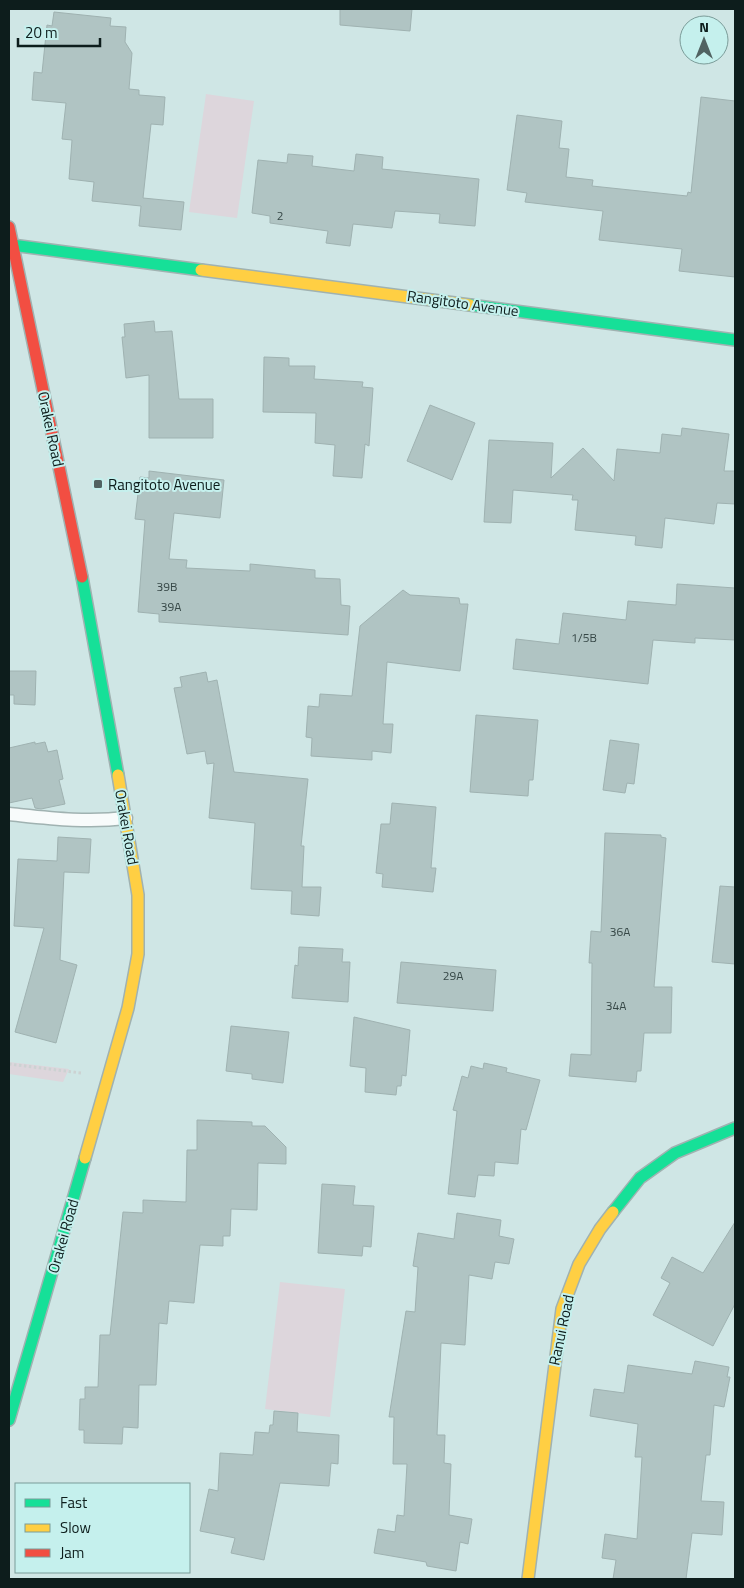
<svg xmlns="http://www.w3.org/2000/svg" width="744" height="1588" font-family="'Titillium Web',sans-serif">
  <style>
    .green { fill: #ddd6dc }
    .building { fill: #b0c4c3; stroke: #9fb2b1 }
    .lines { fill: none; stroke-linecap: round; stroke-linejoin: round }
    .lane-casing { stroke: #a0b2b1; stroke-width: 15 }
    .fast-casing { stroke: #a0b2b1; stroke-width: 14 }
    .slow-casing { stroke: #a0b2b1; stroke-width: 14 }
    .jam-casing { stroke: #a0b2b1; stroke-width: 14 }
    .path { stroke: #ccd2d2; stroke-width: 3; stroke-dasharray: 2.5 2.5; stroke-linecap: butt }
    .lane { stroke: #f8fbfb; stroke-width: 12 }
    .fast { stroke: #16e098; stroke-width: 11 }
    .slow { stroke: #ffcf43; stroke-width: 11 }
    .jam { stroke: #f24e42; stroke-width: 11 }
    .poi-dot { fill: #516362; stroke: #c5f0ed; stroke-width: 2 }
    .labels { text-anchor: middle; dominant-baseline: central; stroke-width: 4; stroke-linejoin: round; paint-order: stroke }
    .number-label { font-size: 12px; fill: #364746 }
    .street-label { font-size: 15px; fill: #0d1d1c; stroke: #c5f0ed }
    .poi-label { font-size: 15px; fill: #0d1d1c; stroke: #c5f0ed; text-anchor: start }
  </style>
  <rect width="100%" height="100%" fill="#cfe6e5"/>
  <!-- green -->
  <path class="green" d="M206,94l48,7 -17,117 -48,-6z
    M9,1062l60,7 -6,13 -54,-8z
    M280,1282l65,7 -15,128 -65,-8z"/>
  <!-- building -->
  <path class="building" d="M340,9h72l-2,22 -70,-6z
    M54,12l57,6 -1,8 16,1 -1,15 7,11 -3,36 10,1v5l26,2 -2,28 -12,-1 -8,74 41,4 -3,28 -42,-4 2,-20 -49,-5 2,-19 -25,-3 3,-39 -10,-1 4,-36 -34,-3 2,-28 8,1 5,-48 5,1z
    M701,97l34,4v176l-56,-6 3,-22 -83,-9 4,-29 -78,-9 2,-9 -20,-3 10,-75 45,6 -3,27 10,1 -3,28 27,3 -1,6 95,10 1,-4 3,1z
    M288,154l25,2 -1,10 42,5 2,-17 27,3 -1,12 97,10 -4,47 -36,-3 1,-9 -45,-3 -3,17 -39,-4 -3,22 -24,-3 2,-12 -58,-8v-7l-18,-3 6,-53 29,3z
    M154,321l1,11 17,-1 7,68h34v39h-64v-63l-23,3 -4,-41h3l-1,-13z
    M264,357l25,1v8h26l-1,13 49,3 -1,5 11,1 -4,58 -4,-2 -3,34 -29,-2 2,-31 -20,-2 1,-30 -53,-1z
    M430,405l45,18 -23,57 -45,-19z
    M682,428l47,6 -5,37h11v33l-18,-1 -3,21 -49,-6 -3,30 -27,-3 1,-9 -61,-6 3,-30h-6l1,-5 -60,-5 -2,33 -27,-1 5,-82 64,3 -2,35 32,-30 31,33 3,-32 43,4 2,-19 19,2z
    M149,471l75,9 -4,38 -46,-5 -5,46 18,1 -1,8 64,3v-7l65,6v8l25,1 1,26 9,1 -2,29 -189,-13v-8l-21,-2 7,-92 -10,-1 5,-42 9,1z
    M677,584l58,4v52l-40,-2v5l-42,-3 -5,44 -135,-15 3,-30 43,5 4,-31 63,7 2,-19 48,4z
    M403,590l7,5 49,3 1,6h8l-8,67 -73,-9 -4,62h10l-2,29 -19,-2v9l-61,-4 1,-18 -6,-1 2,-31 11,1 1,-13 32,2 8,-70z
    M9,671h27l-1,34 -21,-1v-9h-5z
    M206,672l2,10 9,-2 17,92 74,7 -7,67h3l-2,41h19l-2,29 -28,-2 1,-23 -41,-2 4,-66 -46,-5 5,-55 -7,1 -2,-13 -18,3 -13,-66 8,-1 -2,-10z
    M476,715l62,5 -5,60h-4l-1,16 -58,-4z
    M610,740l29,4 -5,40 -7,-1 -2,10 -22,-3z
    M35,742v2l10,-2 3,10 9,-2 6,29 -4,1 6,24 -24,5 -6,-1 -3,-10 -23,5v-55z
    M392,803l44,4 -5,61h5l-3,24 -51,-5 1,-13 -7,-1 5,-49h9z
    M605,833l56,2v2l5,1 -12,149h18l-1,46h-27l-3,38h-4l-1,11 -67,-6 2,-22 20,1 1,-92h-3l2,-32 10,1z
    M58,837l33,2 -2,34 -25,-1 -4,88 17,5 -21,78 -41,-11 29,-104 -30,-2 4,-67 39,2z
    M720,886l15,1v77l-23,-2z
    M299,947l44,2 -1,13h8l-2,40 -56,-4 3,-33 3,1z
    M401,962l95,8 -3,41 -96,-8z
    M354,1017l56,13 -4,46 -4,-1 -1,11h-4l-1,9 -31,-3 1,-24 -16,-2z
    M231,1026l58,6 -6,51 -31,-4v-5l-26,-3z
    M484,1063l23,5 -1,4 34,8 -14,50 -5,-1 -3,35 -23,-2 -1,14 -16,-1 -3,22 -27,-3 9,-83 -4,-1 9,-34 6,2 3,-12 12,3z
    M197,1120l55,2v4h13l21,21v17l-28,-1 -1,47 -26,-1 -1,27h-7v10l-23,-1 -6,58 -25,-2 -2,23 -8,-1 -3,62h-17l-1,43 -15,-1 -1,17 -38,-1v-13h-5l1,-31h5v-12h13l2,-52h10l13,-123 20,1v-13l43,2 1,-52h10z
    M322,1184l33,2 -2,19 21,1 -3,41 -8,-1 -1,10 -44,-3z
    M457,1213l44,7 -2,16 15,3 -5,25 -14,-2 -3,17 -23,-4 -4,70 -24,-2 -4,92h8l-1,28 7,1 -2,51 23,4 -4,25 -8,-2 -4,29 -29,-5 -1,-4 -52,-9 4,-24 17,3 2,-17 7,1 3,-52h-14l1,-47h-5l17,-106 9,1 3,-45 -5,-1 5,-33 36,6z
    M735,1222v82l-22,42 -60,-31 17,-32 -9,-5 11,-21 31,16z
    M695,1361l34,6 -2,10h3l-6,30 -10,-2 -4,50h-4l-5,46 23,1 -2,33 -30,-2 -6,46h-73l3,-19 -14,-2 3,-24 32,5 5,-82h-7l3,-33 -48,-8 4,-27 30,4 4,-28 64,9z
    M274,1411l24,2 -1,19 42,3 -1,29 -7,-1 -2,23 -49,-3 -16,77 -33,-7 4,-15 -35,-7 9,-42 9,2 2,-38 33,2 2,-23 14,1 1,-8h3z"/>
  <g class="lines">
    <!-- lane casing -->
    <g class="lane-casing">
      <path id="lane" d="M9,814c39,4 77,9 117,4"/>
    </g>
    <!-- fast casing -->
    <g class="fast-casing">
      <path id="fast" d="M12,245l189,25
        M470,305l265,35
        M82,577l36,198
        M613,1212l27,-34 35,-25 60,-25
        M9,1420l76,-262"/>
    </g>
    <!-- slow casing -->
    <g class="slow-casing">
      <path id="slow" d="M201,270l269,35
        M85,1158l43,-150 10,-54v-59l-20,-120
        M528,1579l34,-270 17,-45 21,-35 13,-17"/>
    </g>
    <!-- jam casing -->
    <g class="jam-casing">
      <path id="jam" d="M9,227l73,350"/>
    </g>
    <!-- path -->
    <path class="path" d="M9,1064l72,9"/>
    <!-- lane -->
    <use href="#lane" class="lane"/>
    <!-- fast -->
    <use href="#fast" class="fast"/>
    <!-- slow -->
    <use href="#slow" class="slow"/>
    <!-- jam -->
    <use href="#jam" class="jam"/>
  </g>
  <!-- markers -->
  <rect class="poi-dot" x="93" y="479" width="10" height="10" rx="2.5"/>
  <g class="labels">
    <!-- number labels -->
    <g class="number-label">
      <text x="280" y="215">2</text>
      <text x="167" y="586">39B</text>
      <text x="171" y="606">39A</text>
      <text x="584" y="637">1/5B</text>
      <text x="620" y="931">36A</text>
      <text x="453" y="975">29A</text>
      <text x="616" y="1005">34A</text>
    </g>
    <!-- street labels -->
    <g class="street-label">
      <text transform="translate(463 303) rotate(8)">Rangitoto Avenue</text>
      <text transform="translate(51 429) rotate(78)">Orakei Road</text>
      <text transform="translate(127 827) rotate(80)">Orakei Road</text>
      <text transform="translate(63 1236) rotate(-74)">Orakei Road</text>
      <text transform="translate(561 1330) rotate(-78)">Ranui Road</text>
    </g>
    <!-- poi labels -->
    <g class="poi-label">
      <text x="108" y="484">Rangitoto Avenue</text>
    </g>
  </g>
  <!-- border -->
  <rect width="744" height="1588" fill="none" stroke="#0d1d1c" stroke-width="20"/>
  <!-- legend -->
  <rect x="15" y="1483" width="175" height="90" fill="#c5f0ed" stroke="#7b9c99"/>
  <rect x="25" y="1499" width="25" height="8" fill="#16e098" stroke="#7b9c99"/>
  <text x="60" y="1508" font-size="15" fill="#0d1d1c">Fast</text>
  <rect x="25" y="1524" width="25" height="8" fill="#ffcf43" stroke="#7b9c99"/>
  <text x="60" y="1533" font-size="15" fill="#0d1d1c">Slow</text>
  <rect x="25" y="1549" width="25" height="8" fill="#f24e42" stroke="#7b9c99"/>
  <text x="60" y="1558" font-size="15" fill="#0d1d1c">Jam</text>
  <!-- north arrow -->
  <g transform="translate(704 40)"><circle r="24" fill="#c5f0ed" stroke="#7b9c99"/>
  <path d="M0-4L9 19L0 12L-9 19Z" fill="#516362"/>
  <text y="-8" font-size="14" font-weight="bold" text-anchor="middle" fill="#0d1d1c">N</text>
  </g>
  <!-- scale -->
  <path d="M18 38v8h82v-8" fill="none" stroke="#0d1d1c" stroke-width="2.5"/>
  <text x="25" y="38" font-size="15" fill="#0d1d1c" stroke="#c5f0ed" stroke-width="4" paint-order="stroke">20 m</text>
</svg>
